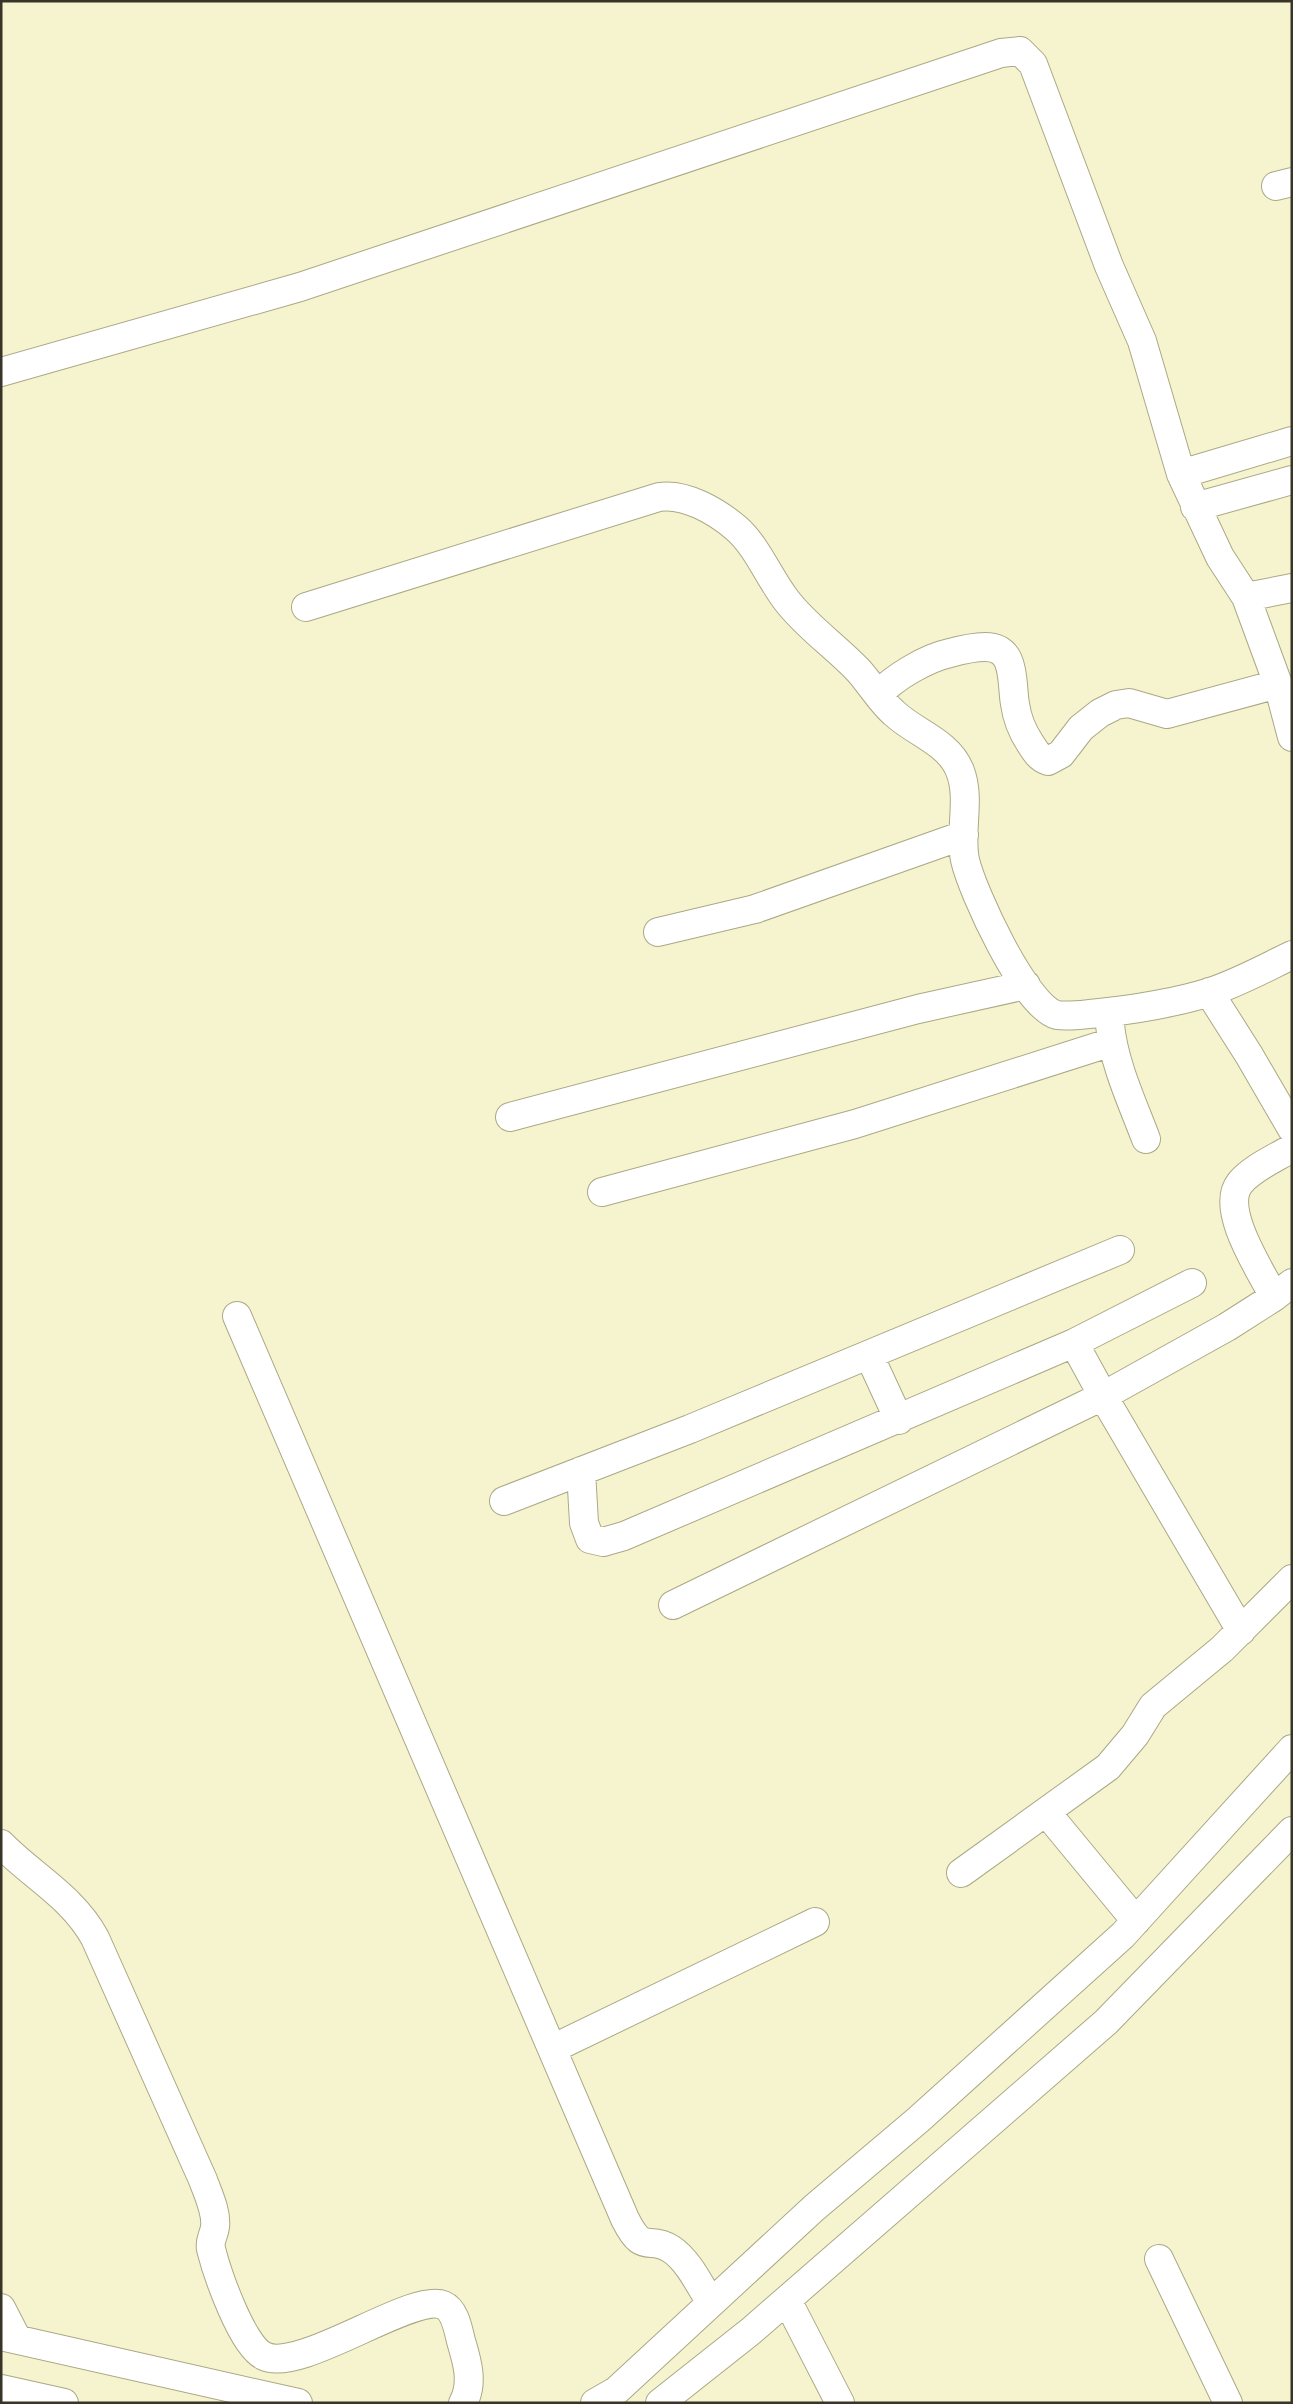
<svg xmlns="http://www.w3.org/2000/svg" width="1293" height="2404" font-family="Commissioner,sans-serif">
  <style>
    .lines { fill: none; stroke-linecap: round; stroke-linejoin: round }
    .minor-casing { stroke: #aba885; stroke-width: 30 }
    .minor { stroke: #fff; stroke-width: 28 }
  </style>
  <rect width="100%" height="100%" fill="#f6f4ce"/>
  <g class="lines">
    <!-- minor casing -->
    <g class="minor-casing">
      <path id="minor" d="M1276,186l16,-4
        M1,372l299,-85 701,-234 19,-2 13,13 76,202 33,75 39,133 39,83 26,40 32,87 14,53
        M1181,474l111,-33
        M1195,507l97,-27
        M1246,597l46,-9
        M306,607l353,-110c26,-4 57,14 77,31 21,18 33,50 51,73 20,26 48,45 71,69 12,13 22,31 36,43 21,20 55,29 66,58 11,28 -1,60 5,89 7,31 60,147 92,155 12,2 29,-1 42,-2 33,-3 80,-11 111,-21 28,-9 55,-24 82,-37
        M878,695c16,-18 49,-37 72,-42 11,-3 23,-6 35,-6 32,0 26,35 30,57 2,14 7,27 15,39 5,8 9,15 18,18l13,-7 20,-26 19,-15 16,-8 13,-2 38,11 111,-30
        M658,932l97,-23 209,-74
        M1209,992l40,63 43,74
        M1110,1025c4,39 22,77 36,114
        M510,1117l408,-108 108,-24
        M602,1192l253,-68 257,-82
        M1274,1297c-13,-26 -55,-88 -34,-114 12,-15 36,-25 52,-35
        M237,1316l388,903c19,38 23,15 46,30 18,12 29,37 40,54
        M1074,1343l29,53 138,235
        M869,1355l30,65
        M581,1471l3,52 6,16 13,3 21,-6 450,-193 118,-60
        M504,1501l186,-72 430,-179
        M673,1605l430,-209 124,-69 47,-30 18,-14
        M1046,1812l90,109
        M1,1844c31,32 72,53 94,94l108,242c5,14 14,32 12,47 -1,8 -6,14 -4,22 6,24 31,97 53,107 36,18 148,-64 179,-51 12,5 15,24 18,36 6,20 13,42 2,62
        M961,1873l147,-106 27,-32 18,-29 69,-57 70,-70
        M552,2049l263,-127
        M1159,2259l69,144
        M787,2300l53,103
        M1,2308l16,31
        M1,2336l297,67
        M1,2389l63,14
        M595,2403l21,-12 198,-183 104,-88 205,-185 169,-186
        M660,2403l91,-72 355,-309 186,-191"/>
    </g>
    <!-- minor -->
    <use href="#minor" class="minor"/>
  </g>
  <!-- border -->
  <rect width="1293" height="2404" fill="none" stroke="#363527" stroke-width="5"/>
</svg>
